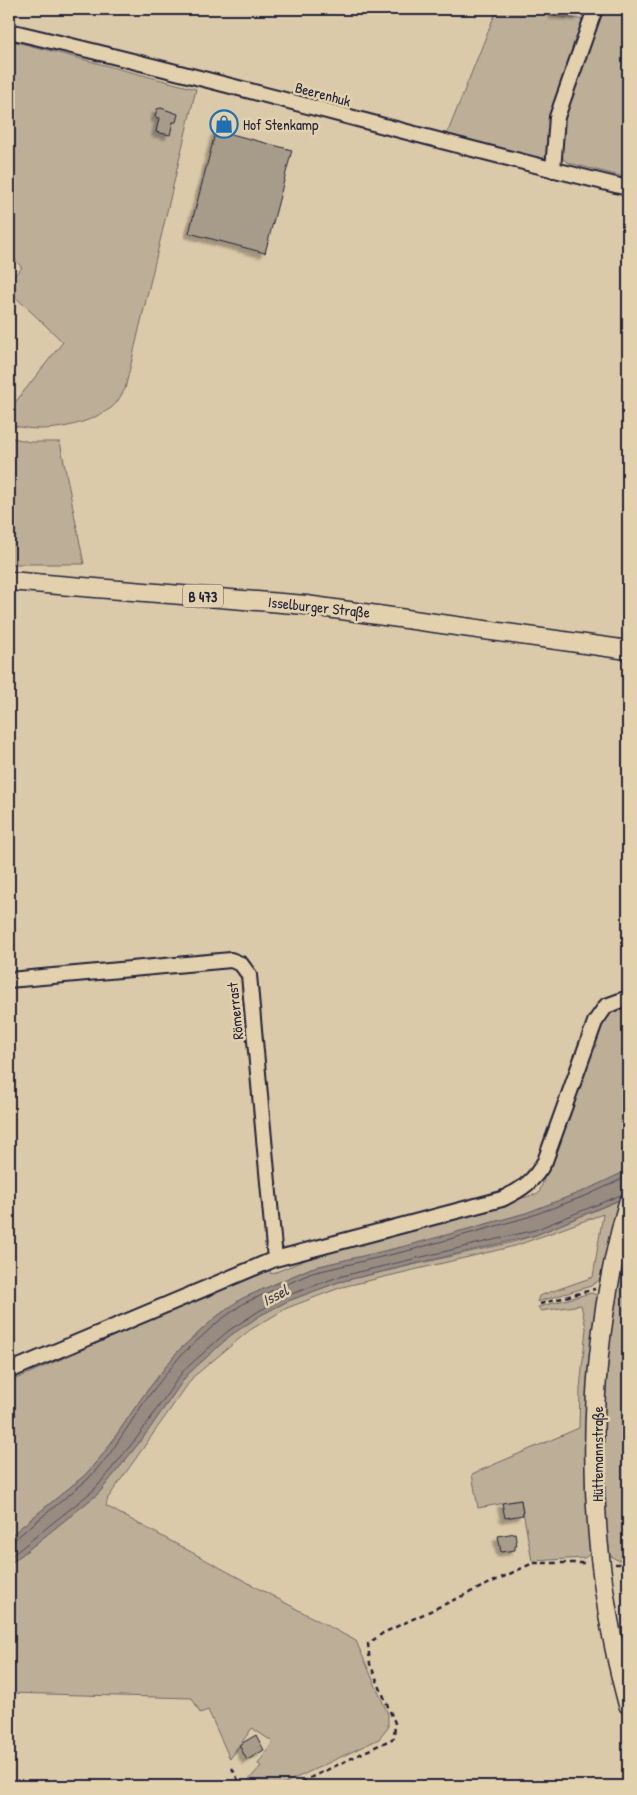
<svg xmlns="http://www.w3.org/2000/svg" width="637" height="1795" font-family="'Patrick Hand',sans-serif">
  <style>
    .green { fill: #bdae97; stroke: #706869 }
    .water { fill: #978b82; stroke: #686166 }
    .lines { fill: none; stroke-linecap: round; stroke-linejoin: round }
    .shore { stroke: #514c57; stroke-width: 1 }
    .building { fill: #a79b8a; stroke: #22223b; filter: url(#shadow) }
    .minor-casing { stroke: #22223b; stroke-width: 18 }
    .major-casing { stroke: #22223b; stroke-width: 21 }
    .path { stroke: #22223b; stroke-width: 2.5; stroke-dasharray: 5 4; stroke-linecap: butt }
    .minor { stroke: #e3d1ae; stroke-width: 14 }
    .major { stroke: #e3d1ae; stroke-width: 18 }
    .labels { text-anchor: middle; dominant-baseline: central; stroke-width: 5; stroke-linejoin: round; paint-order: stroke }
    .shield { fill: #e3d1ae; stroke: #5c565e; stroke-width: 1 }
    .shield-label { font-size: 14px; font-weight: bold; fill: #22223b }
    .street-label { font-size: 15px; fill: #22223b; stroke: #e3d1ae }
    .poi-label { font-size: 15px; fill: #22223b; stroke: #e3d1ae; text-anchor: start }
    .water-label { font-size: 16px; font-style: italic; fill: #454250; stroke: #e3d1ae }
  </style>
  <defs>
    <filter id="shadow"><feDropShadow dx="-4.5" dy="4.5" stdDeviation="1" flood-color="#0004"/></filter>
  </defs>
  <rect width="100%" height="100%" fill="#dbcaa9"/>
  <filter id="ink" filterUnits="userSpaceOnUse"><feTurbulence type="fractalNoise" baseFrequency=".02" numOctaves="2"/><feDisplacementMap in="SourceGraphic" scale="10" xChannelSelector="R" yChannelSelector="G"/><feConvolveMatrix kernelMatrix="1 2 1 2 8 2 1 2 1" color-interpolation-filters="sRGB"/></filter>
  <g filter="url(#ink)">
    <!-- green -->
    <path class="green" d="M497,9h54v7l37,4 -36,132 -10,7 -95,-25z
      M605,9h23v169l-59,-15 -6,-4c-8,-44 23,-110 42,-150z
      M9,40l187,49 -71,300c-4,6 -8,15 -14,19 -28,19 -70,27 -102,16v-14l54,-68 -54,-51v-11l13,-12 -13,-16v-119l2,-3 -2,-1z
      M9,437l21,5h30l24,122h-75z
      M628,1006l-1,165 -41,19 -60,23 -116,32 -99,23 -70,31 -25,18 -38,34 -35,45 -39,57 -19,22 -76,62v-155l212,-93 49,-19 1,4 59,-24 107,-26 102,-31 59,-163c7,-14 15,-20 30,-24z
      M620,1200l-16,76 -13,10 -54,16 2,-6 54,-19 10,-63 -88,32 -173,41 -55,21 -37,22 -57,47 -85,121 -2,8 250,135 32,73v14l-9,11 -100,47h-32l-1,-3 15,-17 -3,-2 15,-22 -21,-14 -22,31 -22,-49 -8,3 -8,-15 -183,-5v-128l90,-72 44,-55 44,-63 44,-40 30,-20 27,-14 51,-19 174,-40 23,-7z
      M628,1234v326h-11l-9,-6c-9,-108 -4,-214 20,-320z
      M591,1293l9,3 -8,252 -3,7 -5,3 -52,3 -11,-61 -43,8 -6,-34 107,-46 1,-39 6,-61 -5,-23 -40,6 -3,-4z"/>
    <!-- water -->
    <path class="water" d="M628,1170v26l-92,39 -197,47 -51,19 -27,14 -30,20 -44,40 -44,63 -44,55 -90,72v-28l76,-62 19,-22 39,-57 35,-45 38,-34 25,-18 70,-31 99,-23 116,-32 60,-23z"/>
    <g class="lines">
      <!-- shore -->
      <path class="shore" d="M9,1541l5,-1 74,-61 21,-24 38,-57 34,-43 38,-34 25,-18 68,-30 99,-23 117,-33 60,-22 40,-19
        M9,1558l86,-69 44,-54 44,-64 45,-40 31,-20 27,-15 52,-19 197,-47 93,-38"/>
    </g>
    <!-- building -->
    <path class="building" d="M554,9h26l-1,7 -26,-2z
      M161,108l17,6 -2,8h-3l-3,13 -14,-3 3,-14 -4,-1 2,-8z
      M216,130l76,20 -27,103 -76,-20z
      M521,1500l2,15 -18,3 -3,-15z
      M515,1533l2,13h-2v4l-14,2 -3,-16z
      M256,1735l8,15 -17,10 -8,-15z"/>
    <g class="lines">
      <!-- minor casing -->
      <g class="minor-casing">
        <path id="minor" d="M9,31c207,48 412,107 619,157
          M553,170l4,-53 38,-108
          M9,980l222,-20 10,4 8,11 26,284
          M9,1371l266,-112 227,-60c21,-10 32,-18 43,-38l50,-139 11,-16 22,-8"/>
      </g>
      <!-- major casing -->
      <g class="major-casing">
        <path id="major" d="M9,581l297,24 322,45
          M628,1203c-46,162 -44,340 0,502"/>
      </g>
      <!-- path -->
      <path class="path" d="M540,1304l55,-15
        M615,1564h13
        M232,1768l9,18
        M293,1786l101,-48 1,-15 -25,-59 -2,-20 15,-11 150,-70h54"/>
      <!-- minor -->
      <use href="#minor" class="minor"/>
      <!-- major -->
      <use href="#major" class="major"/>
    </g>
  </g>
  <!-- icons -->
  <defs>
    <g id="shop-ring" transform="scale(1.4375)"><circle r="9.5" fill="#e3d1ae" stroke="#1f6fb2" stroke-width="1.5"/><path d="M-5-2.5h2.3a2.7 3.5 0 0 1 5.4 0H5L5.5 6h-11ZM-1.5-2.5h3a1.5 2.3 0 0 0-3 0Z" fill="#1f6fb2"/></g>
  </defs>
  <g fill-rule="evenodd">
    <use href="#shop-ring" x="224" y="124"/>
  </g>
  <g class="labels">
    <!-- shield labels -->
    <rect class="shield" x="183" y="584.5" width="40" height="23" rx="4"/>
    <g class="shield-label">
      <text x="203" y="596">B 473</text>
    </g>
    <!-- street labels -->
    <g class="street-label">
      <text transform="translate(323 94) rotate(15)">Beerenhuk</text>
      <text transform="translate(319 607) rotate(6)">Isselburger Straße</text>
      <text transform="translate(235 1011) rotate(-96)">Römerrast</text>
      <text transform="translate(597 1454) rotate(-90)">Hüttemannstraße</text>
    </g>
    <!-- poi labels -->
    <g class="poi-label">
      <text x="243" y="124">Hof Stenkamp</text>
    </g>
    <!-- water labels -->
    <g class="water-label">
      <text transform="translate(275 1295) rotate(-28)">Issel</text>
    </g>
  </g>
  <!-- margin -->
  <rect width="637" height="1795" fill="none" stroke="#e3d1ae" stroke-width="30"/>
  <rect x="15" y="15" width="607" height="1765" fill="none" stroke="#22223b" stroke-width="2" filter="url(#ink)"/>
</svg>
